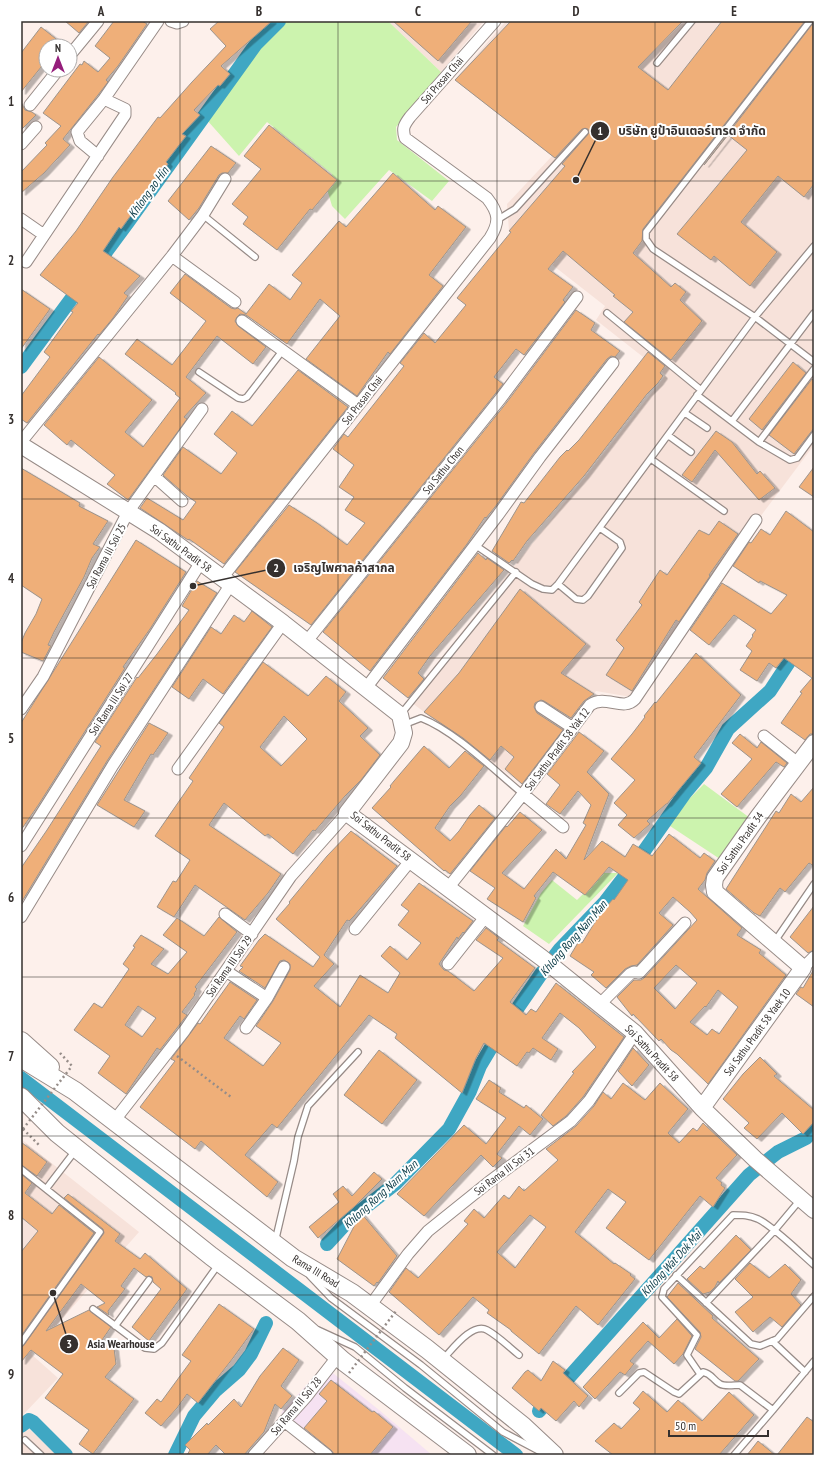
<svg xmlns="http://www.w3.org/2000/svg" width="835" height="1476" font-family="'PT Sans Narrow','Noto Sans Thai',sans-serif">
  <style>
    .commercial { fill: #f6e2f2 }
    .built { fill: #f7e2da }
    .green { fill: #ccf3ae }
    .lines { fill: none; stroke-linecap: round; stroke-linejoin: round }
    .canal { stroke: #3fa7c3; stroke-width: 14 }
    .building { fill: #efaf79; stroke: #9d948c; fill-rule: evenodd; filter: url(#shadow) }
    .lane-casing { stroke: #978b87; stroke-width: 8 }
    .street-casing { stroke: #978b87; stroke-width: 13 }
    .secondary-casing { stroke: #978b87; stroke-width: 18 }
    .primary-casing { stroke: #978b87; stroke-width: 20 }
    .path { stroke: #968d89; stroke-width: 2.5; stroke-dasharray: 2 3; stroke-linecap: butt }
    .lane { stroke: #fff; stroke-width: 5.5 }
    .street { stroke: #fff; stroke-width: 11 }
    .secondary { stroke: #fff; stroke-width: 16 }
    .primary { stroke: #fff; stroke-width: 18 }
    .path-bridge { stroke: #968d89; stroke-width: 2.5; stroke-dasharray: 2 3; stroke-linecap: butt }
    .grid { fill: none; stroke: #35302e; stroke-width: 1; stroke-opacity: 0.55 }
    .labels { text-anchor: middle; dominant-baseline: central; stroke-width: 4; stroke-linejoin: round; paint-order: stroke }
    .street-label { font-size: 11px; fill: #35302e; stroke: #fff }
    .water-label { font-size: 12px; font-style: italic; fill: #0b3b47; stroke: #fff }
    .leader { fill: none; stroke: #35302e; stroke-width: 1.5 }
    .callout-dot { fill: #35302e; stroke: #fff; stroke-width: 1.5 }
    .mark-label { font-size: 12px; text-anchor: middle; font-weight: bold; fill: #fff }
    .callout-label { font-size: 12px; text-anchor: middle; font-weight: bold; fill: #35302e; stroke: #fff; stroke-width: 4; stroke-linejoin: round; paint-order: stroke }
    .neatline { fill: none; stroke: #35302e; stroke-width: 1.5 }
    .grid-label { font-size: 13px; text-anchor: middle; font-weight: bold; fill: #35302e }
  </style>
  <defs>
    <filter id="shadow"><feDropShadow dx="4.5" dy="2.5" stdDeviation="0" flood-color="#0004"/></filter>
  </defs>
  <rect width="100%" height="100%" fill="#fdf0eb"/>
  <!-- commercial -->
  <path class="commercial" d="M324,1366l55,44 53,45h-97l-54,-42z"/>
  <!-- built -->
  <path class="built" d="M388,21h96l-43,51z
    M506,21h308v424l-51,68 -132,184 -35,-6 -73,94 -115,-85 258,-325 -70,-55 9,-14 -96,-75 -2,-27 45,-48 -97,-76z
    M21,1139l118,93 -108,122 27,24 -37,39z
    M27,1427l30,28h-36v-22z"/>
  <!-- green -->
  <path class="green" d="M283,21h105l53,51 -45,55 1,13 52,41 -17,20 -43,-31 -44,49 -13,-13 -5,-17 5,-15 -65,-52 -28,34 -33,-37 57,-79z
    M704,784l46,34 -30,41 -50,-33 18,-26z
    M604,873h14l-69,71 -26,-18 18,-33 11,-13 25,20z"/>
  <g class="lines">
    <!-- canal -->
    <path class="canal" d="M21,367l107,-145 128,-178 23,-23
      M21,1078l495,377
      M327,1244l23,-25 45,-35 54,-55 21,-38 10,-25 15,-25 46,-67 19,-25 45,-47 37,-48 43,-61 21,-25 22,-39 42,-38 44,-67
      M539,1411l210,-236 29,-23 28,-14 8,-8
      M21,1426l8,-6 4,2 33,33
      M175,1455l19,-39 21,-25 24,-21 12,-16 15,-31"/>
  </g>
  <!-- building -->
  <path class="building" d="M65,21h24l-10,12z
    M114,21h28l5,3 -29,42 -12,14 2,2 -10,13 -35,44 7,6 -26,28 -23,20v-21l26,-27 -2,-2 16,-17 -18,-13 37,-49 2,1 2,-4 14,11 12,-14 -15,-12z
    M219,21h53l-51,45 9,8 -10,12 -2,-1 -24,25 6,5 -18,19 4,2 -20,26 2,2 -47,65 -2,-2 -16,24 37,25 -16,17 4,3 -15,22 -14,17 -1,-1 -71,89 -6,-4v-23l29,-39 -6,-5 29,-40 -2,-1 7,-8 -38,-28 36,-44 37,-54 45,-60 2,1 32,-36 34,-36 -16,-17z
    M393,21h79l-34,40z
    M511,21h172l-45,46 30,23 54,-69h83l-162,208 -1,12 -9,12 38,34 4,-4 11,9 -6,8 22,21 -31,39 -47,-38 9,-10 -20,-16 2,-1 -52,-44 -15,18 25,18 -10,13 2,2 -41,53 -8,-6 -22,28 9,7 -192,241 -76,-53 54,-67 28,18 30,22 18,-22 -20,-13 9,-13 -15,-10 15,-22 -21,-16 11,-15 4,3 56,-71 -4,-3 24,-30 11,10 31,-38 -9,-7 54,-66 -2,-1 56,-65 -3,-2 27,-31 -1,-4h-6l-27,29 -100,-78z
    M814,22v162l-10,13 -26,-21 -37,46 36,30 -27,34 -36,-30 -3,4 -34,-26 70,-84 -19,-15 -24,30z
    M41,27l24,19h-19v15l-25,31v-39z
    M21,102l4,8 7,2 4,3 -15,15z
    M269,125l68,55 -25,30 -2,-1 -33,41 -34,-26 5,-7 -16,-13 29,-35 -17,-13z
    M211,146l25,17 -8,10h-6l-3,2 -20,33 -10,12 -21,-19z
    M393,173l42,37 3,-4 28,21 -37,48 14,11 -53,68 -2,-2 -31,44 -51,-37 34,-43 -20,-17 -33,45 -41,-29 -6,-1 -3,3 -2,4 3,5 28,21 -13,17 -36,-28 -31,41 20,16 -22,24 3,2 -59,81 -21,-16 8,-9 -44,-35 -4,5 -23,-20 55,-68 53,43 -27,32 18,15 37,-49 -5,-4 1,-1 -51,-39 12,-15 35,26 34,-44 -36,-28 15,-19 46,34 4,1 3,-1 8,6 23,-30 21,16 12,-17 -10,-8 47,-54 7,6z
    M21,289l29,20 -29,40z
    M576,310l19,13 -4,7 29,21 -5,6 -4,-1 -4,3 -73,94 -39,54 -9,11 -1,-1 -18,27 -97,127 -47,-39 184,-230z
    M648,352l17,14 -5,7 3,3 -5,7 -11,11 -63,82 -57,65 -14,20 -1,-1 -3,3 -17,-12 29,-49 3,1 36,-46 7,-7 1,1 11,-11z
    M793,362l13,11 -44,57 -13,-11z
    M298,370l50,37 -124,157 -35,-25 -1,1 -48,-32 7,-10 36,22 13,-18 -9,-6 -24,-21 20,-28 38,27 16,-21 -23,-19 18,-23 20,15z
    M812,379l2,2v47l-20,26 -25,-19z
    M716,431l16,11 25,32 3,-3 15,17 -16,12 -44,-50 -23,32 -10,-7z
    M814,467v30l-15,-10z
    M21,468l59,35 -1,3 29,15 -15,23 7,3 -8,11 -8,19 -30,55 -6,13 3,1 -8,15 -22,-9v-9l4,-10 11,-19 6,-15 -21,-14z
    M786,511l28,21v202h-4l-5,6 -24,-17 21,-30 -2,-1 12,-14 -28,-20 -8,10 -7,-5 -12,18 -17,-11 12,-19 -6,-5 7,-10 -1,-1 4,-5 -22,-15 -25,30 -19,-15 32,-47 49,31 16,-19 -27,-14 -1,2 -26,-17 16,-24 2,1 10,-14 9,6z
    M719,521l19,13 -29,41 1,1 -31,46 -3,-2 -44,71 -26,-16 18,-27 -8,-8 26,-35 -3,-3 21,-32 7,5 32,-45 10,5z
    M136,540l50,32 -36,57 -27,38 2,1 -86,136 -18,26v-107z
    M478,553l8,7 1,-2 17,12 -74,86 -12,17 6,6 -16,19 -25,-20z
    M197,581l20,12 -110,168 -86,142v-35l26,-38 54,-84 -6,-4 42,-65 1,1 19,-24 32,-44 -7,-4z
    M520,589l66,55 -25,29 33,21 -10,7 -13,17 -27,-17 -3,-1 -6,3 -1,4 3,6 26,17 -41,54 -17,-15 9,-12 -13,-11 -11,14 -27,-22 -39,-26 35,-39z
    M252,611l20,16 -49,67 -20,-15 -14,20 -17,-12 39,-60 10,7 13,-19 10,7z
    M696,653l45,42 -47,62 7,6 -34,41h-1l-19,17 3,3 -16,14 -16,-13 9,-10 -13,-12 21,-23 -24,-21 21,-25 13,-17 -1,-1 11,-14 1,1z
    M263,662l45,34 18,-20 20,16 -7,9 29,27 -8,8 20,19 -19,25 -16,16 -30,35 -2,-1 -20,24 -25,-20 -3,2 -41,-33 -15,22 72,49 -13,19 -23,27 -50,-35 -21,32 -17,-10 16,-26 3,1 14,-22 -35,-24 38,-55 -4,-3 35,-51 -5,-4zM284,716l23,23 -26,27 -21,-19z
    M149,723l19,10 -15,22 -2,-1 -27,46 21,11 -11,16 -37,-22z
    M579,732l25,19 -17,21 22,22 -25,66 18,-19 23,16 8,-13 19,12 17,-22 31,24 4,-5 11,8 -8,12 -2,7 -7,9 44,39 -5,7 24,15 -2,3 27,22 -78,109 -31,-30 -6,-4 -10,-11 -2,2 -26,-27 -1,2 -15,-19 17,-17h7l3,-2 53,-58 -7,-8 -17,-15 -14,16 14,12 -36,40 -6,1 -6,3 -19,19 -15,-13 3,-3 -24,-16 9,-15 3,2 18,-29 13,-15 1,1 14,-20 -19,-13 -24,28 -32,-23 -19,24 2,2 -13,24 -36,-23 8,-11 -25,-17 36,-45 1,1 13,-15 22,18 -40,43 22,16 32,-40 10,10 20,-34 -3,-2 8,-18 -13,-14 -18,23 -14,-10 14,-19 -13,-11zM676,965l21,18 -22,26 -21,-21zM718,990l20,17 -19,27 -7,-5 -5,6 -17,-13 15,-16 1,1z
    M740,734l17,14 4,-6 26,21 -3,4 -8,-5 -39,45 -16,-13 31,-35 -20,-16z
    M424,746l25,22 16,-17 19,15 -23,29 -11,11 -15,22 15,13 9,-10 11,-16 9,-10 16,13 -45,56 -5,-4 -1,1 -17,-15 -55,-48 19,-21 -1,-1 4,-5z
    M814,787v79l-5,-3 -24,29 -5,-4 -20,28 -6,-3 -28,-24 50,-78 3,2 12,-19 10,8z
    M351,831l46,35 -43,50 -5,5 -2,-1 -23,35 10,9 -20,22 26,21 20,-32 28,18 12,-20 -19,-17 9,-10 17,14 14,-17 -23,-18 11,-14 -8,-6 18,-22 54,38 -9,12 -1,-1 -5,7 -1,-2 -18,27 5,6 4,1 26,20 29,-33 -27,-18 10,-12 13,10 -2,2 38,28 -25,34 16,13 5,-6 5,3 20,-29 68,54 -41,60 -17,19 -13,10 -12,-11 33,-42 -2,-1 24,-25 -17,-19 -19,-15 -18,25 16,11 -7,11 -18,-12 -4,5 -2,-1 -10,14 -33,-23 -8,15 -14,35 -67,-55 2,-4 -28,-19 -92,113 -5,-4 -27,31 33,27 -11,15 -66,-56 -6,8 -55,-42 35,-46 -4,-2 27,-36 2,1 30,-42 27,18 -13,19 -4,-3 -16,22 39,28 18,-23 -25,-17 17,-25 17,-31v-6l-6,-4 -4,1 -15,27 -26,-17 4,-4 -3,-1 19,-26 6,-6 48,33 7,-10 -44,-38 14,-16 -1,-1 38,-46z
    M814,906v44l-6,3 -18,-16z
    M219,917l18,15 -42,55 2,2 -3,5 1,1 -13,17 5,3 -27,35 -3,-2 -31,46 -28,-21 12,-17 -36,-26 20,-27 8,5 27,-39 -6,-5 12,-17 -2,-1 8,-11 23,14 -13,15 17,10 19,-22 -24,-17 14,-17 27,18zM138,1006l18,12 -14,19 -17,-12z
    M814,969v38l-18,-13 5,-7 2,1z
    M633,1048l16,17 -17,21 -14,-15z
    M379,1050l38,30 -35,44 -38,-29z
    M760,1057l17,17 -3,2 40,34v12l-11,12 -21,-21 -25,26 -13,-11 5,-5 -26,-24 20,-25z
    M489,1080l12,8 -2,4 25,16 2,-3 17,14 -13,16 -11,-9 -22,28 5,4 -9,9 -12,-12 -57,61 -27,-22 67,-69 22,19 20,-26 -30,-19z
    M623,1083l22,17 15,-17 28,26 -20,24 11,10 14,-15 4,3 6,-8 34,32 -21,23 6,5 -1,2 4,3 -12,19 -13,-11 -51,64 -43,-32 20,-26 -18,-13 -33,43 39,32 1,-1 16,11 -1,1 5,4 -37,46 -22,-19 -37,48 -28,-23v-1l-24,-17 2,-3 -16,-13 -34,38 -50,-43 17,-24 12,10 50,-54 -4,-3 10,-12 10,9 20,-23 5,4 10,-13 5,5 34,-31 -12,-11 30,-23 18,-20 9,-14 8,7zM530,1215l16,12 -31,41 -18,-16z
    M21,1142l26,20 -10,14 -16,-11z
    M374,1172l8,7 -27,27 -37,32 -9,-11 30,-25 -6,-8 10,-8 9,10z
    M21,1174l11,9 -7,10 27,21 7,-9 35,28 -73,103v-84l17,-21 -17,-14z
    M68,1194l52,40 -5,7 25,18 5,-6 42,36 -38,52 -17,-14 29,-38 -8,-7 -1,-5 -3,-1 -3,1 -12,-9 -13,18 4,3 -17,22 1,4 -12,-8 8,-4 -24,-19 -35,47 43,-21 22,17 -9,13 12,8 2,16 -11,13 29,22 -41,55 -14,-10 10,-14 -44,-32 18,-24 -32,-24 -10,12v-15l3,-2 80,-112 -1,-4 -39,-31z
    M361,1213l36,43 -19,27 -1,-1 -3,4 -37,-27z
    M736,1235l15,15 -32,33 -1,-2 -3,6 -5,5 -7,2 -16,-15 13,-13 4,3z
    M750,1263l19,15 16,-14 16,16 -10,14 10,11 -19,22 -12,-10 -17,15 -18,-20 18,-15 -18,-18z
    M678,1283l35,33 -1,2 47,41 -21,22h-3l-40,-32 6,-12 -1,-5 -33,-35z
    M219,1304l35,25 -21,29 -35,45 -11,-9 -10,14 -16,18 -16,-13 12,-14 4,3 30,-41 -9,-6z
    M677,1319l15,17 -9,18 -9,10 -26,-23 -18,20 4,3 -9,11 -5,-3 -25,27 -12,-12 60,-65 16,16z
    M283,1348l16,12 -18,26 11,10 -11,13 -6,-5 -11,28 -20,23h-18l-10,-10 -9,10h-20l3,-5 -5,-5 22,-22 1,2 26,-26 7,8 19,-31z
    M553,1361l12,9 -2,3 25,23 -9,11 -5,-6 -18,20 -15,-13 -2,3 -27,-23 13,-16 3,-2 13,11z
    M331,1380l41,32 2,-1 19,16 -23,28h-35l-4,-5 -27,-22 23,-27 -8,-7z
    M643,1391l24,21 11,-12 24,21 27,-29 25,23 -35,40h-106l-18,-14 19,-18 7,6 19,-20 -7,-6z
    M807,1417l7,5v33h-37z
    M758,1441l17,14h-28z"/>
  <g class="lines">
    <!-- lane casing -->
    <g class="lane-casing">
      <path id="lane" d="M810,21l-164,211v7l7,10 102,68 59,45
        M657,63l35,-42
        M203,215l52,42
        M497,220l18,-11 70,-77
        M607,313l94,77
        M199,372l39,26 5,1 4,-2 36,-47
        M697,395l62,47 31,18 7,-2 17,-23
        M685,413l22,15
        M732,421l82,-108
        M669,436l22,16
        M759,442l55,-73
        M651,459l73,52
        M475,545l57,39 11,5 9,1 6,-6 197,-267 59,-71
        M558,584l18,15 7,1 5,-4 34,-48 -2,-6 -20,-14
        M401,714l115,-142
        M403,725l18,-7c34,13 74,53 102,76
        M775,941l39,-57
        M21,1169l79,63 -79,111
        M46,1189l29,-38
        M275,1242l19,-81 4,-24 10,-31 50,-54
        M676,1275l75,69 9,2 17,-7 37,-43
        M310,1276l21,22 90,67 82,67 36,19
        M706,1303l68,-72 26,-31
        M93,1309l52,39 9,1 8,-6 56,-78
        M115,1326l34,-46
        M318,1330l37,17 50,41 88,67
        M772,1341l33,31
        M443,1359c9,-9 29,-37 44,-29 11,6 22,17 32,25
        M700,1374l-13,-19 10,-20 -35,-38 2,-8 69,-74c9,0 16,0 25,4 16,8 41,33 56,46
        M619,1393l20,-20 5,-1 30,20 5,2 24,-22c9,2 9,7 17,12 5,3 14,1 20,1l33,25
        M25,1440l16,15
        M734,1455l39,-45 41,-49"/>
    </g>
    <!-- street casing -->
    <g class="street-casing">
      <path id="street" d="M171,21l6,2 6,-2
        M70,55l28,-34
        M30,105l28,-35
        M21,144l15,-17
        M98,156l-18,-15 -3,-9 27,-33 54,-78
        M21,219l23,16
        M172,256l63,46
        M26,262l99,-147v-6l-21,-10
        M242,321l116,84
        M21,442l151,-186 31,-41 22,-36
        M154,476l28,25
        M222,578l268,-340c10,-16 9,-25 -3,-40l-82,-60c-3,-10 -1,-13 5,-21l85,-96
        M307,641l194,-243 76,-101
        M366,688l132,-173 42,-58 73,-94
        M541,707l32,21
        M21,709l22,-32 85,-165 74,-103
        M764,736l35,28
        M178,769l105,-146
        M523,794l40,33
        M21,846l180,-284
        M448,888l75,-94 67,-89c16,-11 33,7 45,-6l121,-179
        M225,914l27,20
        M21,917l92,-152 118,-181
        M355,929l56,-69
        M448,964l38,-48
        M803,968l11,-11
        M226,971l41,27 17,-31
        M600,1004l30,-30 4,-2 5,1 46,-50
        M246,1028l21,-30
        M114,1121l71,-91 106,-154 56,-63
        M370,1306l38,-52 20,-23 61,-49 82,-61 18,-20 46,-68
        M284,1421l43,34
        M254,1455l52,-58 32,-41"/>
    </g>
    <!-- secondary casing -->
    <g class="secondary-casing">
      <path id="secondary" d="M21,445l138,86 124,92 117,92 4,18 -3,10 -54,70 195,145 93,75 67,75 53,51 59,51
        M702,1108l101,-140 -88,-76 -1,-7 1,-7 43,-61 56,-74"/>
    </g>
    <!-- primary casing -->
    <g class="primary-casing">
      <path id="primary" d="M21,1041l29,26
        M21,1058l54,33 218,167 59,35 75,56 96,77 31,29
        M21,1097l36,36 154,123 87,65 45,40 124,94"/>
    </g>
    <!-- path -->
    <path class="path" d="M60,1053l12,13
      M177,1056l54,41
      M23,1129l16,16"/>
    <!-- lane -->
    <use href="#lane" class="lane"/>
    <!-- street -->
    <use href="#street" class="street"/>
    <!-- secondary -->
    <use href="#secondary" class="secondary"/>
    <!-- primary -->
    <use href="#primary" class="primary"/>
    <!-- path-bridge -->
    <path class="path-bridge" d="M23,1129l49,-63
      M349,1373l47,-62"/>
  </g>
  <!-- grid -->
  <path class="grid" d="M180,21v1434M338,21v1434M497,21v1434M655,21v1434M21,181h793M21,340h793M21,499h793M21,658h793M21,818h793M21,977h793M21,1136h793M21,1295h793"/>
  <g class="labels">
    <!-- street labels -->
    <g class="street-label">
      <text transform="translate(442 80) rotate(-49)">Soi Prasan Chai</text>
      <text transform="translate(362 400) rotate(-52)">Soi Prasan Chai</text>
      <text transform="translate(443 470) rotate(-51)">Soi Sathu Chon</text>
      <text transform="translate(181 548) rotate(36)">Soi Sathu Pradit 58</text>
      <text transform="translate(106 556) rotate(-62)">Soi Rama III Soi 25</text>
      <text transform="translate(111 704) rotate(-57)">Soi Rama III Soi 27</text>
      <text transform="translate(557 749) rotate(-53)">Soi Sathu Pradit 58 Yak 12</text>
      <text transform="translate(381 836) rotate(38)">Soi Sathu Pradit 58</text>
      <text transform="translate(740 843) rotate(-55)">Soi Sathu Pradit 34</text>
      <text transform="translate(229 966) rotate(-55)">Soi Rama III Soi 29</text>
      <text transform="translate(757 1032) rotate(-54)">Soi Sathu Pradit 58 Yaek 10</text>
      <text transform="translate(652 1053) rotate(47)">Soi Sathu Pradit 58</text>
      <text transform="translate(504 1171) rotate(-37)">Soi Rama III Soi 31</text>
      <text transform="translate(316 1271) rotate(31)">Rama III Road</text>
      <text transform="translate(296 1406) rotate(-50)">Soi Rama III Soi 28</text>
    </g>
    <!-- water labels -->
    <g class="water-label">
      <text transform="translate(148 192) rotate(-54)">Khlong ao Hin</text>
      <text transform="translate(573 938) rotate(-49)">Khlong Rong Nam Man</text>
      <text transform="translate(380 1194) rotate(-42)">Khlong Rong Nam Man</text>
      <text transform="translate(671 1263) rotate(-48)">Khlong Wat Dok Mai</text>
    </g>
  </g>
  <!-- callouts -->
  <path class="leader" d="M576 180L600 131M193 586L276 568M53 1293L69 1344"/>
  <g class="callout-dot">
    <circle cx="576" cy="180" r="4"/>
    <circle cx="193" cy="586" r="4"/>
    <circle cx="53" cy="1293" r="4"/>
    <circle cx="600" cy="131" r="10"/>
    <circle cx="276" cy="568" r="10"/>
    <circle cx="69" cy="1344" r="10"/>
  </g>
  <g class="mark-label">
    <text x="600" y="135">1</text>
    <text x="276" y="572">2</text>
    <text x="69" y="1348">3</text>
  </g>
  <g class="callout-label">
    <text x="692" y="135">บริษัท ยูป้าอินเตอร์เทรด จำกัด</text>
    <text x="344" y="572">เจริญไพศาลค้าสากล</text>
    <text x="121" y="1348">Asia Wearhouse</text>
  </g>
  <!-- border -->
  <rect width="835" height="1476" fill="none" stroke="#ffffff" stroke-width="44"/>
  <!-- north arrow -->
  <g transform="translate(58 58)"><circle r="19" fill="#ffffff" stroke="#aeacab"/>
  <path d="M0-3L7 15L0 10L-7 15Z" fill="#951e7b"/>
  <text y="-6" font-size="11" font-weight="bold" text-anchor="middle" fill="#35302e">N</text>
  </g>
  <!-- scale -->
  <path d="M669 1430v6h99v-6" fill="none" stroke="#35302e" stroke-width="2"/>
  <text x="675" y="1430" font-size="12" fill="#35302e" stroke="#ffffff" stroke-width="3" paint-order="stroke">50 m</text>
  <rect x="22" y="22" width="791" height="1432" class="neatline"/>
  <g class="grid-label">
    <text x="101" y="16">A</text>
    <text x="259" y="16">B</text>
    <text x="418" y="16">C</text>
    <text x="576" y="16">D</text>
    <text x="734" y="16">E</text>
    <text x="11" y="106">1</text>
    <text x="11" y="265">2</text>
    <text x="11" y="424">3</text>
    <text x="11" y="583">4</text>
    <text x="11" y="743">5</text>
    <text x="11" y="902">6</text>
    <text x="11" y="1061">7</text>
    <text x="11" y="1220">8</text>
    <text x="11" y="1379">9</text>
  </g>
</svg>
